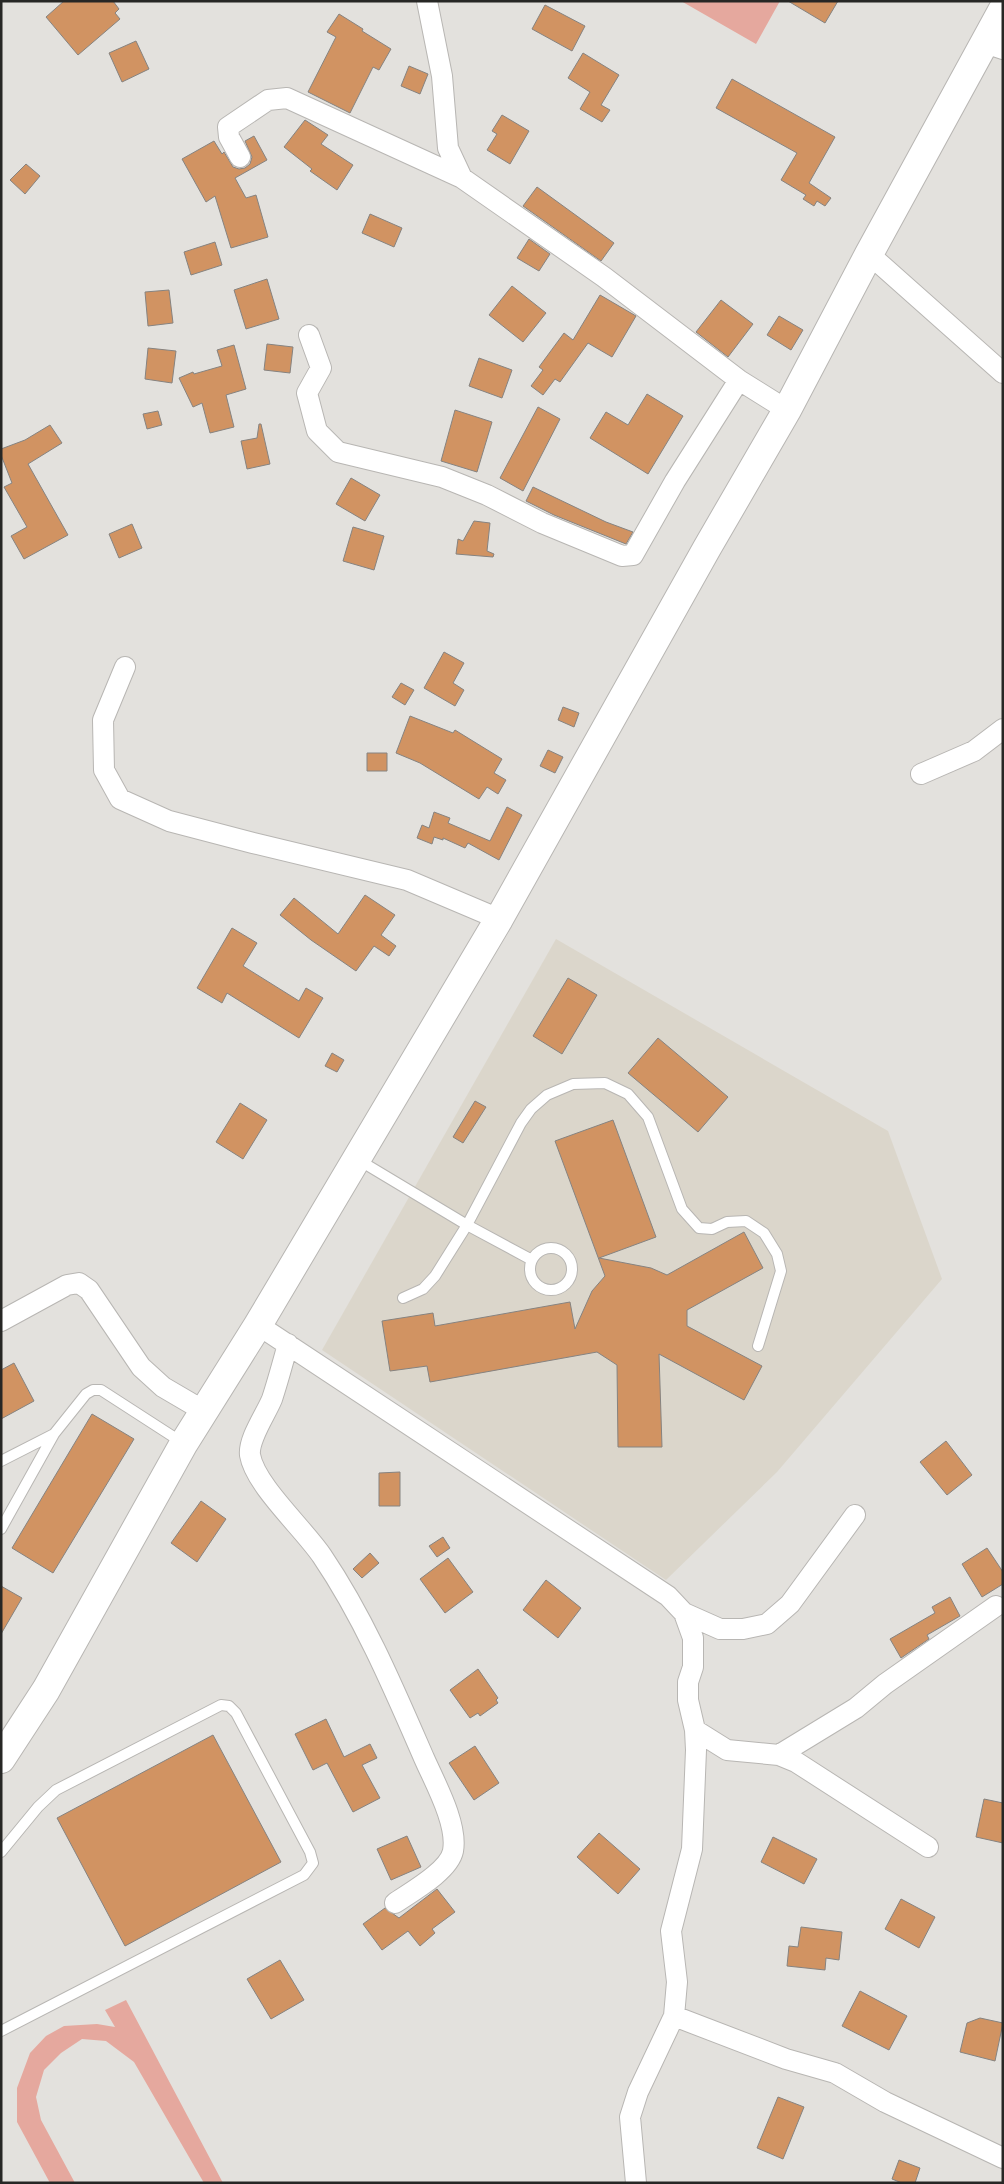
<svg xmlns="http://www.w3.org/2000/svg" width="1004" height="2184" font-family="'PT Serif',serif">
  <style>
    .built { fill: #dbd6cb }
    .green { fill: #e5a89e }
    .building { fill: #d19362; stroke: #868380 }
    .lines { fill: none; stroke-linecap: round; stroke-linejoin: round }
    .lane-casing { stroke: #b8b6b3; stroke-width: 12 }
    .street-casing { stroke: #b8b6b3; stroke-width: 22 }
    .primary-casing { stroke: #b8b6b3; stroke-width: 30 }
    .lane { stroke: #fff; stroke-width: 10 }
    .street { stroke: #fff; stroke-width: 20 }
    .primary { stroke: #fff; stroke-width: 28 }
  </style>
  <rect width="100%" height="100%" fill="#e3e1dd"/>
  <!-- built -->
  <path class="built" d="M556,939l332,192 54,148 -165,193 -111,108 -344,-230z"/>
  <!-- green -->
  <path class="green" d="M681,1h99l-24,43z
    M126,2000l97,183h-19l-70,-121 -28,-21 -24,-2 -21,14 -17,17 -8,27 5,23 34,63h-25l-33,-61v-34l13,-35 16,-17 18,-10 33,-2 18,3 -10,-17z"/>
  <!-- building -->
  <path class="building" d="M64,1h49l6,8 -4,4 5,6 -42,36 -32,-38z
    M788,1h50l-13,22z
    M545,5l40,21 -13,25 -40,-22z
    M339,14l24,15 -1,2 29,18 -12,21 -6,-3 -23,46 -42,-21 28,-55 -9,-5z
    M136,41l13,28 -27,13 -13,-29z
    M583,53l36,22 -18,30 9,5 -8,12 -22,-13 10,-17 -22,-14z
    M409,66l19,8 -8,20 -19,-8z
    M732,79l103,58 -26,46 22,15 -6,8 -8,-5 -3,5 -11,-7 3,-4 -25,-15 16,-27 -81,-45z
    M502,115l27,16 -19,33 -23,-14 10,-16 -5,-3z
    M305,120l23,15 -7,9 32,21 -16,25 -27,-19 2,-2 -28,-22z
    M254,136l13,24 -32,18 11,20 10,-3 12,42 -37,11 -16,-52 -9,6 -24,-43 32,-18 8,13 2,-2 9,15 6,2 6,-1 5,-4 2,-7 -7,-16z
    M26,164l14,12 -15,18 -15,-14z
    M537,187l77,56 -13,18 -78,-55z
    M370,214l32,14 -8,19 -32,-14z
    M529,239l21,15 -11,17 -22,-13z
    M215,242l7,23 -31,10 -7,-23z
    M267,279l12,40 -33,10 -12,-39z
    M512,286l34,27 -23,29 -34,-27z
    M169,290l4,33 -25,3 -3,-34z
    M600,295l36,21 -24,41 -24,-14 -28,39 -5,-3 -12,16 -12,-9 12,-16 -4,-3 25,-34 9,7z
    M721,300l32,24 -25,33 -32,-25z
    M779,316l24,14 -12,20 -24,-15z
    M267,344l26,3 -3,26 -26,-3z
    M234,345l12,44 -20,6 8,32 -24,6 -8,-30 -9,4 -14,-29 14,-6 1,2 28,-8 -5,-16z
    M148,348l28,3 -4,32 -27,-4z
    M479,358l33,12 -10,28 -33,-12z
    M647,394l36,22 -35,58 -58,-36 16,-26 22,13z
    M538,407l22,12 -37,72 -23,-13z
    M455,410l37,12 -15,50 -36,-11z
    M158,411l4,14 -15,4 -4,-15z
    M259,424h2l9,40 -23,5 -6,-28 16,-3z
    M50,425l12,18 -34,21 40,71 -44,24 -13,-23 16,-9 -23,-40 8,-4 -11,-28v-6l24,-9z
    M351,478l29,17 -15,26 -29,-17z
    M533,487l73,35 27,10 -7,12 -72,-29 -28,-14z
    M474,521l16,2 -3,28 7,3 -1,3 -37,-3 2,-15 5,2z
    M132,524l10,24 -23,10 -10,-24z
    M353,527l31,9 -10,34 -31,-9z
    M444,652l20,11 -11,20 11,7 -9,16 -31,-18z
    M401,683l13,7 -9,15 -13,-8z
    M563,707l16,6 -5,14 -16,-7z
    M410,716l43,17 2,-3 47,29 -8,14 12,7 -8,14 -11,-7 -8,12 -59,-36 -24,-10z
    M548,750l15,7 -8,16 -15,-7z
    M367,753h20v18h-20z
    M507,807l15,8 -23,45 -31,-17 -3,5 -22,-10v2l-9,-3 -2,7 -15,-6 5,-13 7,3 5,-16 16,6 -2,5 42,18z
    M365,895l30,20 -14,20 15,11 -7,10 -15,-10 -18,25 -45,-31 -31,-25 14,-17 44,36z
    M232,928l25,15 -14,23 56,35 7,-13 17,10 -24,40 -72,-45 -5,10 -25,-15z
    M568,978l29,17 -35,59 -29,-18z
    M658,1038l70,59 -30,35 -70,-59z
    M332,1053l12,7 -7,12 -12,-6z
    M475,1101l11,6 -23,36 -10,-6z
    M240,1103l27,17 -24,39 -27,-17z
    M613,1120l43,117 -57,21 52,10 16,7 77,-43 19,36 -76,42v16l75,40 -18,34 -85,-46 3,93h-44l-1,-82 -20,-13 -167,30 -3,-16 -37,5 -8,-50 51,-8 2,13 135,-24 5,27 17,-38 13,-15 -50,-135z
    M14,1363l20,38 -33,18v-49z
    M92,1414l42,25 -81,134 -41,-25z
    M946,1441l26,34 -25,20 -27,-33z
    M400,1472v34h-21v-33z
    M201,1501l25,18 -29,43 -26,-19z
    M443,1537l7,11 -13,9 -8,-11z
    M987,1548l16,24v12l-21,13 -20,-33z
    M370,1553l9,10 -17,15 -9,-9z
    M448,1558l25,34 -28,21 -25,-34z
    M546,1580l35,28 -23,30 -35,-28z
    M1,1586l21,12 -21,36z
    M950,1597l10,19 -33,19 2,4 -28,19 -11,-19 45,-26 -3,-6z
    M478,1669l20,29 -2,2 2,3 -18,13 -2,-3 -8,5 -20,-28z
    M326,1719l18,38 26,-13 7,14 -15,7 18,33 -27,14 -26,-49 -14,7 -18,-36z
    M213,1735l68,127 -156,84 -68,-128z
    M475,1746l24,37 -25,17 -25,-37z
    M984,1799l19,4v40l-27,-6z
    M599,1833l41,36 -22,25 -41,-37z
    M407,1836l14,31 -30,13 -14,-31z
    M773,1837l44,22 -13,25 -43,-22z
    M437,1889l18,23 -23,17 3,4 -15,13 -12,-15 -26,19 -19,-26 22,-16 14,10z
    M901,1899l34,18 -16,31 -34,-19z
    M801,1927l41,5 -3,28 -13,-2 -1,12 -38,-4 2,-20 9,1z
    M280,1960l24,40 -33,19 -24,-40z
    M860,1991l47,25 -18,34 -47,-24z
    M980,2018l23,5 -8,38 -35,-9 7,-29z
    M778,2097l26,10 -21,52 -26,-11z
    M899,2160l21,8 -5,15h-13l-10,-4z"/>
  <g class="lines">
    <!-- lane casing -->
    <g class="lane-casing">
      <path id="lane" d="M357,1159l110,66 65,35
        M530 1269a21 21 0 1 1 42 0a21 21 0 1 1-42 0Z
        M403,1298l20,-9 12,-13 32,-51 54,-102 10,-14 16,-14 26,-11 32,-1 23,11 20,23 34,92 17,19 13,1 15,-7 19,-1 18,12 13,21 4,17 -23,75
        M1,1461l53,-27
        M1,1529l53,-95 32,-40 7,-4h8l82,53
        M1,1852l37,-45 18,-17 165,-85 8,1 7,7 74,139 3,11 -9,12 -303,156"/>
    </g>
    <!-- street casing -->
    <g class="street-casing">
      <path id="street" d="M427,1l15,75 6,72 14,30
        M985,43l18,6
        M240,157l-11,-20 -1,-10 40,-27 19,-2 175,80 142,99 135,103 48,30
        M869,254l134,119
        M309,335l12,33 -14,25 10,38 21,21 104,25 45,18 55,28 80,33 11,-1 42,-74 64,-101
        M125,667l-22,53 1,50 16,29 49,22 84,22 154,37 92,39
        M921,774l53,-23 29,-22
        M1,1321l66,-36 12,-2 10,7 52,77 22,20 41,24
        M258,1325l410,271 16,17 9,25v29l-5,15v18l7,30 1,20 -4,99 -21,82 6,51 -3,34 -36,76 -8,25 6,66
        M288,1344c-5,18 -10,37 -16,55 -6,15 -24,40 -22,56 5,30 53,73 72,101 42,62 72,133 102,202 11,25 34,66 29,93 -4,20 -42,41 -58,52
        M684,1613l36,16h23l24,-5 23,-20 65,-89
        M695,1730l32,20 52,5 17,7 132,85
        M779,1755l77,-47 29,-24 111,-78
        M674,2016l112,43 49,14 50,29 118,56"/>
    </g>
    <!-- primary casing -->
    <g class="primary-casing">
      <path id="primary" d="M1,1759l45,-69 138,-247 74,-118 241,-406 208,-371 80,-138 82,-156 134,-245"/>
    </g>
    <!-- lane -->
    <use href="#lane" class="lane"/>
    <!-- street -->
    <use href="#street" class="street"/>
    <!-- primary -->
    <use href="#primary" class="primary"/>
  </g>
  <!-- border -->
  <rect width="1004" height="2184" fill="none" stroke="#272725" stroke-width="5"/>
</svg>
